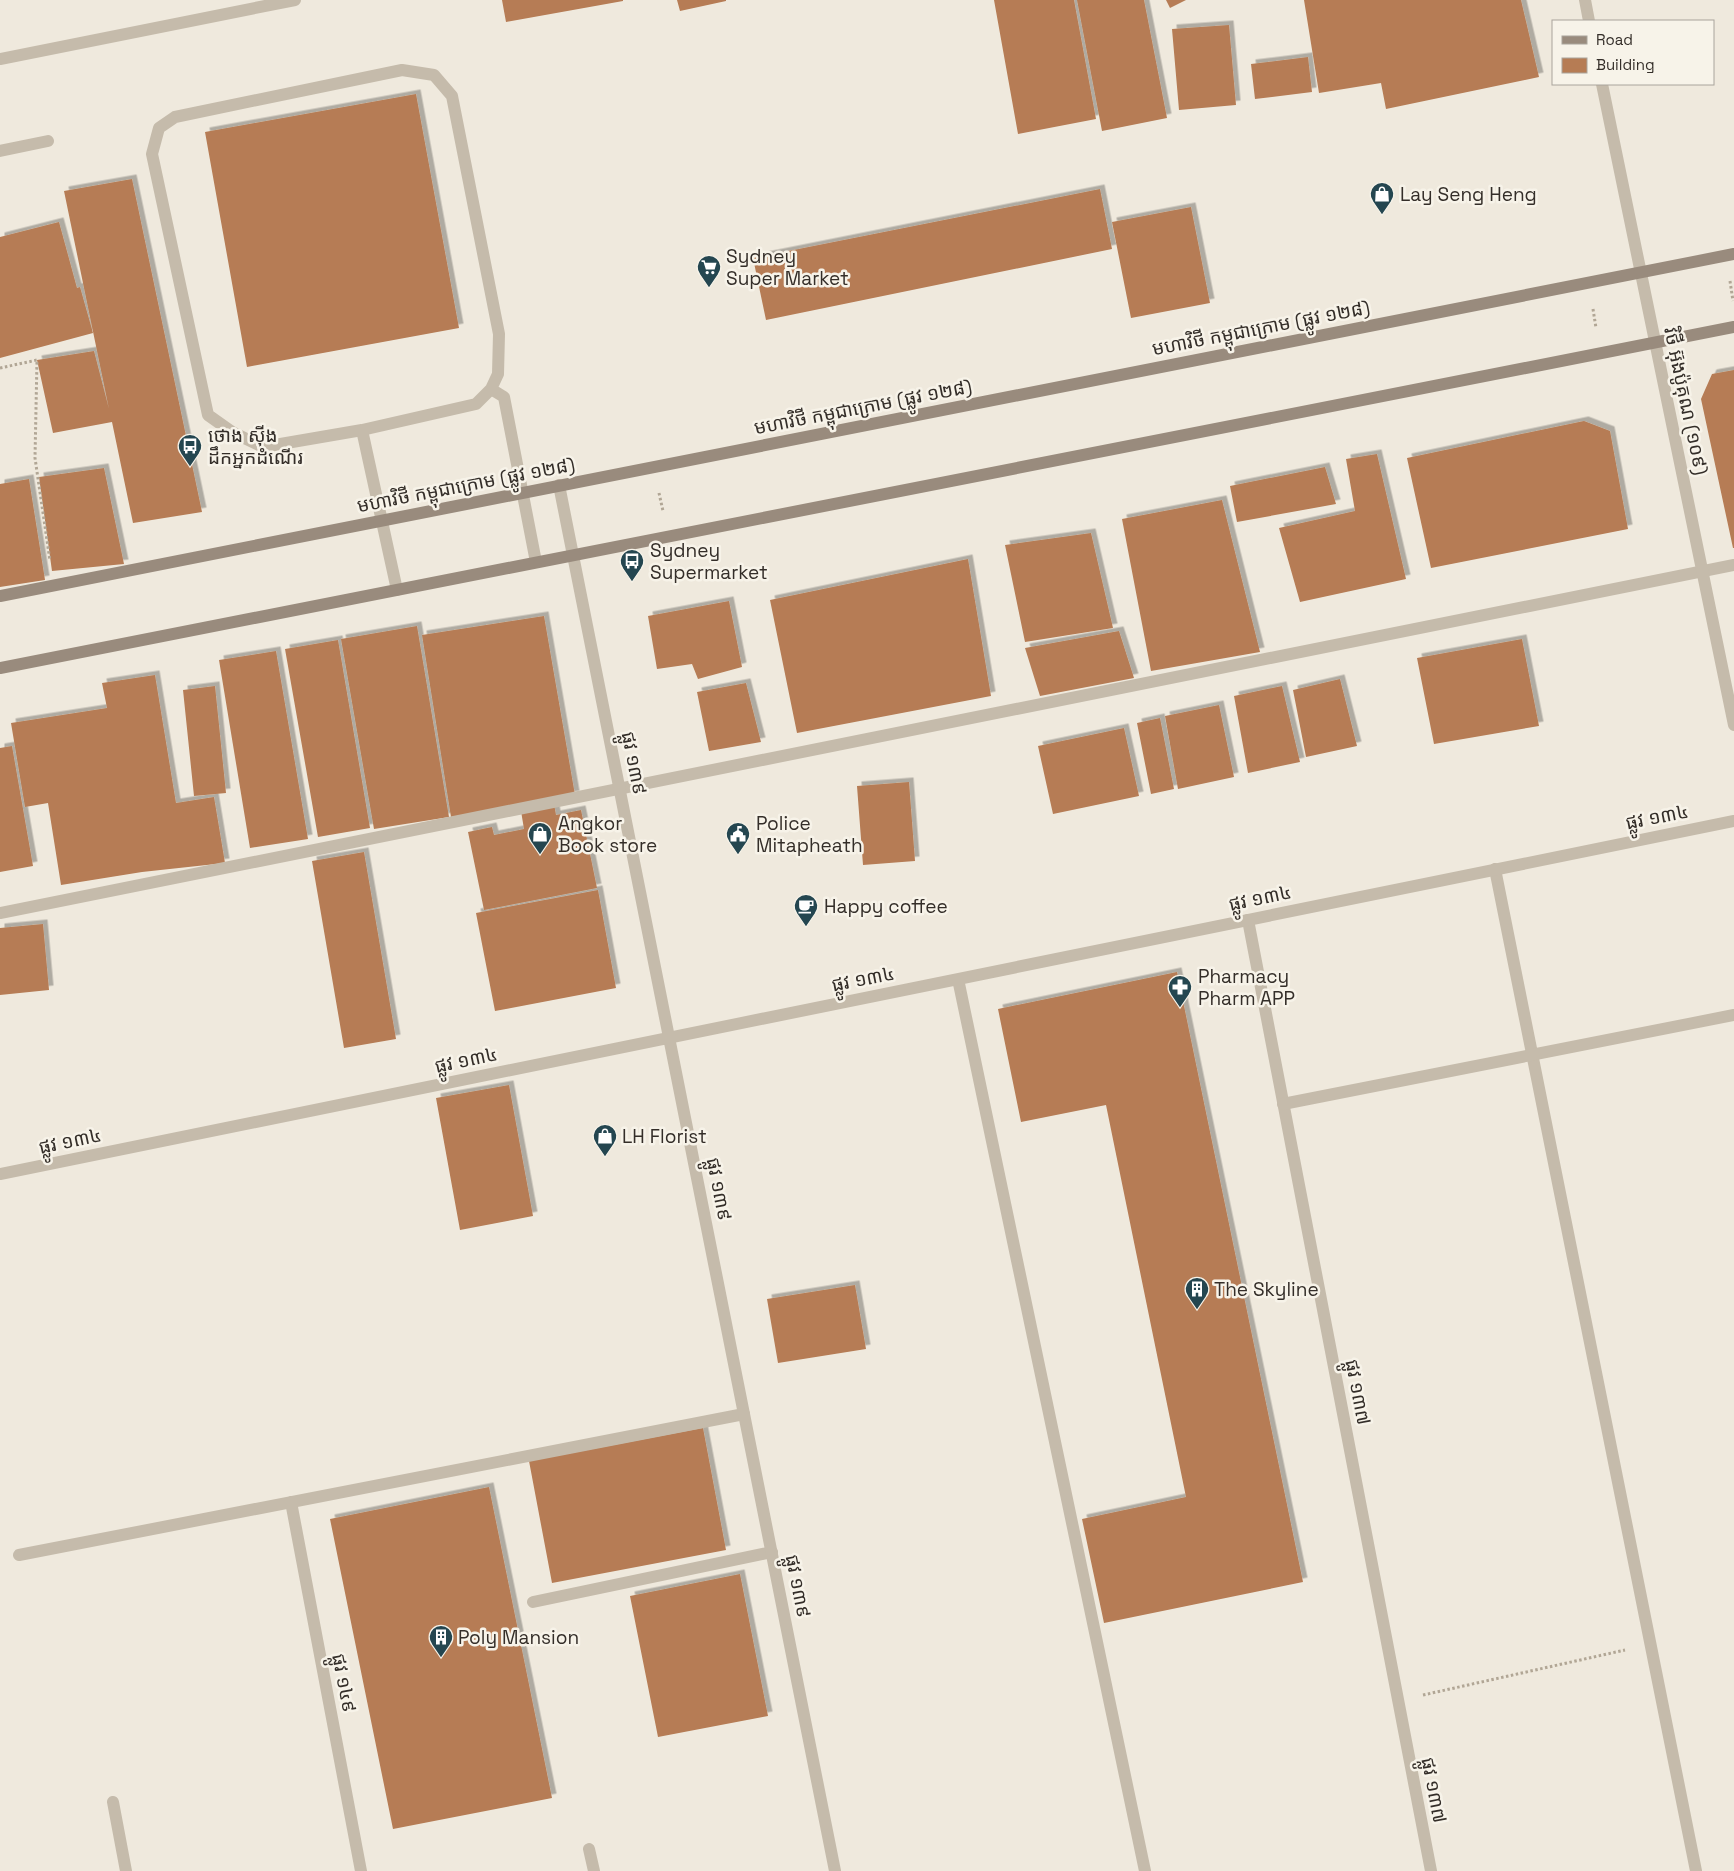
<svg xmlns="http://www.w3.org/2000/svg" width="1734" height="1871" font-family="'Space Grotesk','Noto Sans Khmer',sans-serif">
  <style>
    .building { fill: #b67c54; filter: url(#shadow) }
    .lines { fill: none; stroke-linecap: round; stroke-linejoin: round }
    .path { stroke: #b1a695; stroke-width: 3; stroke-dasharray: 2.5 2.5; stroke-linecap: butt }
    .service { stroke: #c5bbab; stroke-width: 12 }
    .pedestrian { stroke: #c5bbab; stroke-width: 12 }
    .minor { stroke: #c5bbab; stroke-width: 12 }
    .tertiary { stroke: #c5bbab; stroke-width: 12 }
    .secondary { stroke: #998b7d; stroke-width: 12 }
    .labels { text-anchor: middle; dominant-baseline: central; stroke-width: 5; stroke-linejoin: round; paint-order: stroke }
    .poi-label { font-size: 19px; fill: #342e29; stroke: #f7f3e9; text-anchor: start }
    .street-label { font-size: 19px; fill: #342e29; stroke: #f7f3e9 }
  </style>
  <defs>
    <filter id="shadow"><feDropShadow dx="4.5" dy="-4.5" stdDeviation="0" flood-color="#0004"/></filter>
  </defs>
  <rect width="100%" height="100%" fill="#efe9dd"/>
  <!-- building -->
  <path class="building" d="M502,0h121v1l-117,21z
    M677,0h49v1l-46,10z
    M994,0h80l22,119 -78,15z
    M1077,0h67l23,118 -65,13z
    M1166,0h20l-16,8z
    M1304,0h217l18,77 -153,32 -5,-26 -62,10z
    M1229,25l7,80 -57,5 -7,-81z
    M1308,57l4,35 -57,7 -4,-35z
    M416,94l43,234 -212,39 -42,-235z
    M132,179l70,333 -69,11 -21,-101 -59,11 -16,-73 57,-9 15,58 -45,-218z
    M1100,189l12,60 -346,71 -13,-62z
    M1191,207l19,96 -79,15 -19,-96z
    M59,222l18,66 3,-1 13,46 -93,25v-121z
    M1734,370v178h-1l-32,-149 11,-25z
    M1584,421l26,10 18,98 -197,39 -24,-110z
    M1377,454l29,125 -106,23 -21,-74 76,-17 -9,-52z
    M1325,467l11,37 -99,18 -7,-36z
    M104,468l20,96 -72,7 -13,-94z
    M29,479l16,101 -45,7v-103z
    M1222,500l38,152 -109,19 -29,-152z
    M1091,533l22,95 -88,14 -20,-97z
    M968,559l23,137 -194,37 -27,-133z
    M729,601l13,66 -44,12 -6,-15 -35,5 -9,-53z
    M544,616l31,179 -124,22 -29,-182z
    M417,626l32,191 -75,12 -33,-190z
    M1119,631l15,47 -94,18 -15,-48z
    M1522,639l17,87 -105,18 -17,-86z
    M338,640l32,188 -52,9 -33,-188z
    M276,651l32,188 -58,9 -31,-188z
    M155,675l21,128 38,-6 11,66 -83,9 -81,13 -13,-82 -23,4 -14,-84 96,-15 -5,-25z
    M1340,679l17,67 -51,11 -13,-67z
    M746,683l15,59 -52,9 -12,-59z
    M215,686l11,107 -32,3 -11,-106z
    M1282,686l18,76 -52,11 -14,-77z
    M1219,705l15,72 -56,12 -13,-73z
    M1160,718l14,71 -23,5 -14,-71z
    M1124,728l15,68 -86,18 -15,-68z
    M12,746l21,120 -33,6v-124z
    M909,782l6,79 -52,4 -6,-79z
    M554,804l2,11 25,-5 16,78 -113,22 -16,-78 24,-5 2,8 30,-6 -3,-18z
    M364,852l32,187 -52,9 -32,-187z
    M598,890l18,98 -121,23 -19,-98z
    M43,924l6,66 -49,5v-67z
    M1177,972l126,610 -199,41 -22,-104 104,-22 -80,-392 -85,17 -23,-113z
    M509,1085l24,131 -73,14 -24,-132z
    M855,1285l11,64 -88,14 -11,-64z
    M703,1428l23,122 -174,33 -23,-122z
    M489,1487l63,311 -159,31 -63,-310z
    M740,1574l28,142 -110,21 -28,-141z"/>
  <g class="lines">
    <!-- path -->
    <path class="path" d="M1730,281l3,20
      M1593,309l3,19
      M0,368l37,-8 -2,98 15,103
      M659,493l4,18
      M1423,1695l202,-45"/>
    <!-- service -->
    <path class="service" d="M0,59l295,-59
      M402,70l32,5 18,21 47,238 -1,40 -7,15 -15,15 -114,26 -99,17 -31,-15 -24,-17 -56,-261 7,-26 16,-11z
      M491,389l13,8 32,165
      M362,430l35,160
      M1495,869l201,1002
      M0,913l1734,-348
      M1248,920l183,951
      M291,1502l70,369
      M19,1555l725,-141
      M533,1602l239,-50
      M113,1802l13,69"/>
    <!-- pedestrian -->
    <path class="pedestrian" d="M1283,1104l451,-89"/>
    <!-- minor -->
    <path class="minor" d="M0,151l48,-10
      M559,485l276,1386
      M958,979l187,892
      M0,1174l1734,-353
      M589,1849l5,22"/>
    <!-- tertiary -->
    <path class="tertiary" d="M1585,0l4,21
      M1602,84l132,641"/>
    <!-- secondary -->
    <path class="secondary" d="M0,596l1734,-342
      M0,668l1734,-341"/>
  </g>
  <!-- icons -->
  <defs>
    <g id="shop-pin" transform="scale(1.25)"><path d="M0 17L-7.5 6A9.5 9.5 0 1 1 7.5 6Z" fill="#244650" stroke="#f7f3e9"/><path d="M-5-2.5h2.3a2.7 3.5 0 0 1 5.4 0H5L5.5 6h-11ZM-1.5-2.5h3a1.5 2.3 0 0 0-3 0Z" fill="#fff"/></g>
    <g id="supermarket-pin" transform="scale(1.25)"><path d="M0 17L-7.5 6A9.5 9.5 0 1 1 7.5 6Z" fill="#244650" stroke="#f7f3e9"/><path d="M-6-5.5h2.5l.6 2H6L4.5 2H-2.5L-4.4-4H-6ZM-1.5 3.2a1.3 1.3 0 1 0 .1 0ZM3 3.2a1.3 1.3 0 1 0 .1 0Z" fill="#fff"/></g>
    <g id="bus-pin" transform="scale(1.25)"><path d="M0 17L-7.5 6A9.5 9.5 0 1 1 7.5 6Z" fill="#244650" stroke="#f7f3e9"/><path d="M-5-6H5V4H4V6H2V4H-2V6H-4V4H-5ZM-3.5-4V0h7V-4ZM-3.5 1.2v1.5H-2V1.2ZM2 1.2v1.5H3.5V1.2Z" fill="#fff"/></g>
    <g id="civic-pin" transform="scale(1.25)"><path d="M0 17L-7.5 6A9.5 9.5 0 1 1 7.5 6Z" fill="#244650" stroke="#f7f3e9"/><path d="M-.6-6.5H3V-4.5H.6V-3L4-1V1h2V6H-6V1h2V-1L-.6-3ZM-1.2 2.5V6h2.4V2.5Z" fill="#fff"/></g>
    <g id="cafe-pin" transform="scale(1.25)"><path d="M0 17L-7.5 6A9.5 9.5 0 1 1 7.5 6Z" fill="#244650" stroke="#f7f3e9"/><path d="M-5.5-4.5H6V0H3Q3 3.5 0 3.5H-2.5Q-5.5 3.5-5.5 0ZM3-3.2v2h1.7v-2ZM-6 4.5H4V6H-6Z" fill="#fff"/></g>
    <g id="pharmacy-pin" transform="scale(1.25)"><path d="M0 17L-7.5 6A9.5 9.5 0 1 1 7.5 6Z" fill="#244650" stroke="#f7f3e9"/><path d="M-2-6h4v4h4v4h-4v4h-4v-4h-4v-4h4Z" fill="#fff"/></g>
    <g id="building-pin" transform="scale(1.25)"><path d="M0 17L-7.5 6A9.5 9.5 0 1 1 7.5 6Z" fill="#244650" stroke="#f7f3e9"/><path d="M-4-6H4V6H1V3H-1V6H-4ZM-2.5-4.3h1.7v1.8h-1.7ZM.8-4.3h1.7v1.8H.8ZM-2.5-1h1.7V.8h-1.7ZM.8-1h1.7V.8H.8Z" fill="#fff"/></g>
  </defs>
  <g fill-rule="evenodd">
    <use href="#shop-pin" x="1382" y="194"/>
    <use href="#supermarket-pin" x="709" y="267"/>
    <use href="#bus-pin" x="190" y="446"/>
    <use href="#bus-pin" x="632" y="561"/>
    <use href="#shop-pin" x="540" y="834"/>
    <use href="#civic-pin" x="738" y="834"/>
    <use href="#cafe-pin" x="806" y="906"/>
    <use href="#pharmacy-pin" x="1180" y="987"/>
    <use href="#shop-pin" x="605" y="1136"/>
    <use href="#building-pin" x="1197" y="1289"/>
    <use href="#building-pin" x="441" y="1637"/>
  </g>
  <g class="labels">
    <!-- poi labels -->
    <g class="poi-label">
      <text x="1400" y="194">Lay Seng Heng</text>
      <text x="726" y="256">Sydney<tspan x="726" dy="22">Super Market</tspan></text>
      <text x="208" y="435">ថោង ស៊ីង<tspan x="208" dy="22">ដឹកអ្នកដំណើរ</tspan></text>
      <text x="650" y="550">Sydney<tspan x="650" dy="22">Supermarket</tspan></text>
      <text x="558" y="823">Angkor<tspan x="558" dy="22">Book store</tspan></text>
      <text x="756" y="823">Police<tspan x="756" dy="22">Mitapheath</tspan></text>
      <text x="824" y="906">Happy coffee</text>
      <text x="1198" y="976">Pharmacy<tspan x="1198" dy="22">Pharm APP</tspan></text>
      <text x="622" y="1136">LH Florist</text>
      <text x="1214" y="1289">The Skyline</text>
      <text x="458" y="1637">Poly Mansion</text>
    </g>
    <!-- street labels -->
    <g class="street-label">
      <text transform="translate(1261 328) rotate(-11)">មហាវិថី កម្ពុជាក្រោម (ផ្លូវ ១២៨)</text>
      <text transform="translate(1686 401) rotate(78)">វិថី អ៊ុងប៉ូគុណ (១០៩)</text>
      <text transform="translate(863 407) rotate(-11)">មហាវិថី កម្ពុជាក្រោម (ផ្លូវ ១២៨)</text>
      <text transform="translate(466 485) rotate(-11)">មហាវិថី កម្ពុជាក្រោម (ផ្លូវ ១២៨)</text>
      <text transform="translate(634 763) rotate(79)">ផ្លូវ ១៣៩</text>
      <text transform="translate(1657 817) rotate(-11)">ផ្លូវ ១៣៤</text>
      <text transform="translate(1260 898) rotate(-12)">ផ្លូវ ១៣៤</text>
      <text transform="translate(863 979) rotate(-11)">ផ្លូវ ១៣៤</text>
      <text transform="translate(466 1060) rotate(-12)">ផ្លូវ ១៣៤</text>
      <text transform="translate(70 1141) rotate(-12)">ផ្លូវ ១៣៤</text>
      <text transform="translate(719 1189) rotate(79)">ផ្លូវ ១៣៩</text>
      <text transform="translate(1358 1392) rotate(79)">ផ្លូវ ១៣៧</text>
      <text transform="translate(798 1586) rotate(79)">ផ្លូវ ១៣៩</text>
      <text transform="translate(344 1683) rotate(79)">ផ្លូវ ១៤៩</text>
      <text transform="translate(1434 1790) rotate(79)">ផ្លូវ ១៣៧</text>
    </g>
  </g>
  <!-- legend -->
  <rect x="1552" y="20" width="162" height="65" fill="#f7f3e9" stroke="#a9a49c"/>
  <rect x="1562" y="36" width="25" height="8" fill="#998b7d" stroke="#a9a49c"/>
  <text x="1596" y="45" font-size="15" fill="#342e29">Road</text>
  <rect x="1562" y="58" width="25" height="15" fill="#b67c54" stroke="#a9a49c"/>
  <text x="1596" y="70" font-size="15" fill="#342e29">Building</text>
</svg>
